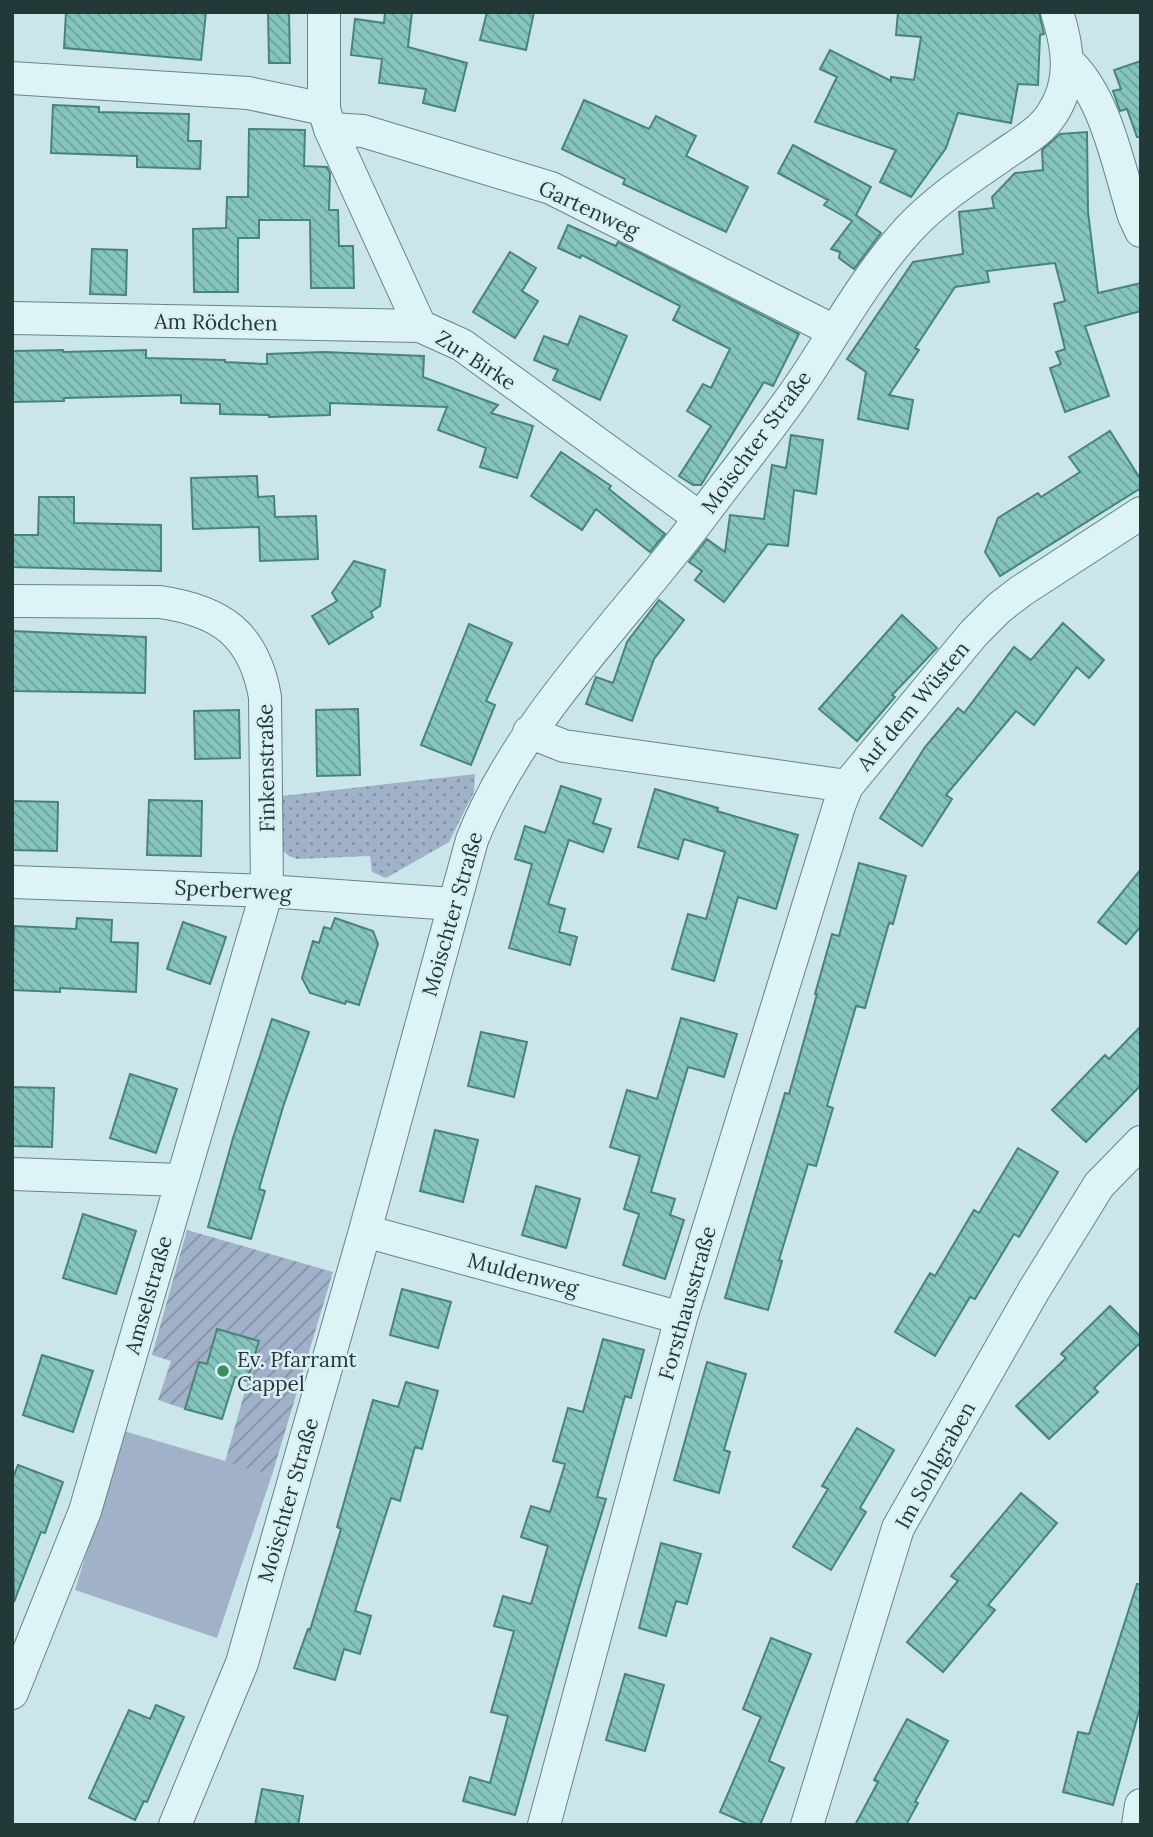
<svg xmlns="http://www.w3.org/2000/svg" width="1153" height="1837" font-family="Lora,serif">
  <style>
    .grass { fill: #a0b1c9 }
    .park { fill: url(#park-dots) }
    .garden { fill: url(#garden-furrows) }
    .building { fill: url(#building-back-hatch); stroke: #49847a; stroke-width: 2 }
    .lines { fill: none; stroke-linecap: round; stroke-linejoin: round }
    .minor-casing { stroke: #618786; stroke-width: 34 }
    .minor { stroke: #def3f6; stroke-width: 32 }
    .poi-dot { fill: #36905e; stroke: #daeff3; stroke-width: 2.5 }
    .labels { text-anchor: middle; dominant-baseline: central; stroke-width: 5; stroke-linejoin: round; paint-order: stroke }
    .street-label { font-size: 21px; fill: #233937; stroke: #daeff3 }
    .poi-label { font-size: 21px; fill: #233937; stroke: #daeff3; text-anchor: start }
  </style>
  <defs>
    <pattern id="park-dots" width="8" height="8" patternUnits="userSpaceOnUse" patternTransform="scale(1.75)"><rect width="8" height="8" fill="#a0b1c9"/><path d="M2 2h.1M6 6h.1" fill="none" stroke="#8291a4" stroke-width="1.8" stroke-linecap="round"/></pattern>
    <pattern id="garden-furrows" width="10" height="10" patternUnits="userSpaceOnUse" patternTransform="scale(1.75)"><rect width="10" height="10" fill="#a0b1c9"/><path d="M-1 1l2-2M0 10L10 0M9 11l2-2" fill="none" stroke="#8291a4"/></pattern>
    <pattern id="building-back-hatch" width="6" height="6" patternUnits="userSpaceOnUse" patternTransform="scale(1.75)"><rect width="6" height="6" fill="#85c5bd"/><path d="M-1 5l2 2M0 0l6 6M5-1l2 2" fill="none" stroke="#6ca19a"/></pattern>
  </defs>
  <rect width="100%" height="100%" fill="#cbe6eb"/>
  <!-- grass -->
  <path class="grass" d="M124,1431l148,44 -55,163 -142,-48z"/>
  <!-- park -->
  <path class="park" d="M475,774l-1,18 -25,50 -63,36 -14,-6 -2,-16 -73,3 -8,-3 -6,-5 -1,-55z"/>
  <!-- garden -->
  <path class="garden" d="M187,1230l146,42 -61,203 -47,-13 34,-121 -42,-12 -10,35 -8,-2 -14,47 -27,-9 13,-39 -19,-6z"/>
  <!-- building -->
  <path class="building" d="M66,12h140l-5,48 -137,-12z
    M268,12h21l1,51h-21z
    M385,12h27l-4,35 59,16 -12,48 -32,-8 3,-14 -47,-6 3,-24 -31,-4 4,-36 29,4z
    M487,12h47l-8,38 -46,-10z
    M898,12h141l5,22 -4,1 -2,50 -20,-1 -7,39 -53,-10 -12,35 -35,49 -31,-15 16,-32 -81,-28 22,-45 -17,-8 10,-19 61,31v-4l23,3 7,-43 -25,-2z
    M1141,61v76h-4l-10,-28 -7,2 -7,-20 8,-2 -7,-19z
    M584,100l65,29 7,-13 40,20 -10,20 62,31 -22,45 -103,-48 2,-5 -63,-30z
    M53,105l46,2v5l90,2 -1,27h13l-1,28 -63,-2v-11l-86,-3z
    M249,129l56,1 -1,36 23,1 3,6 -1,37h9l1,36h14l1,42h-43l-1,-68h-51v18h-21v54h-44l-1,-63 33,-1 1,-31h21z
    M1087,132l1,80 10,81 43,-10v28l-56,15 24,70 -44,16 -15,-44 11,-4 -5,-12 9,-3 -11,-45 11,-3 -10,-38 -68,8 2,11 -34,5 -40,61 4,2 -30,45 24,5 -5,29 -50,-10 8,-47 -19,-13 66,-97 50,-8 -4,-42 35,-4 -2,-11 23,-24 28,-3 -1,-20 18,-16z
    M793,145l78,42 -15,28 25,18 -27,36 -15,-11 1,-6 -9,-3 21,-28 -28,-16 4,-5 -50,-27z
    M568,225l48,21 2,-4 181,92 -26,52 -9,-4 -63,103h-8l-14,-9 32,-50 -24,-15 16,-27 8,4 19,-39 -57,-29 7,-14 -98,-51 -2,3 -22,-10z
    M92,249l35,1 -1,45 -36,-1z
    M510,252l26,16 -14,23 16,10 -23,37 -42,-26z
    M580,316l47,20 -27,64 -47,-20 5,-10 -24,-10 10,-24 24,9z
    M63,350v2l83,-2v8l79,2v2l42,2v-10l57,-2 100,4 -1,21 75,28 -7,8 42,13 -16,52 -37,-11 6,-19 -48,-18 9,-23 -117,-4v12l-61,2v-2l-49,-1v-10l-39,-1v-8l-117,3v3l-52,1v-51z
    M1110,431l31,49v8l-141,88 -15,-24 13,-34 40,-25 3,4 39,-25 -11,-15z
    M791,435l32,5 -7,54 -22,-4 -6,56 -20,-2 -44,58 -29,-22 7,-9 -13,-9 18,-23 18,13 5,-37 34,4 8,-54 14,3z
    M561,452l50,34 -2,3 56,45 -15,18 -54,-43 -14,21 -51,-34z
    M257,476l1,21 16,-1 1,21 41,-1 2,43 -58,2 -1,-34 -66,2 -2,-51z
    M39,497h35v26l87,2v46l-149,-4v-32h26z
    M354,561l31,9 -5,36 -9,6 2,5 -44,27 -17,-28 25,-15 -5,-8z
    M659,600l25,20 -30,39 -22,62 -46,-17 10,-27 17,6 14,-41z
    M902,615l35,33 -45,47 3,2 -38,44 -38,-32z
    M1063,623l41,37 -15,18 -12,-11 -43,58 -18,-14 -70,84 6,4 -30,47 -42,-28 45,-71 33,-39 6,5 50,-66 17,13z
    M469,624l43,19 -26,58 9,4 -24,60 -50,-20z
    M12,631l134,6 -1,56 -133,-2z
    M358,709l2,66 -43,1 -1,-66z
    M239,710l1,48 -45,1 -1,-48z
    M561,786l40,13 -8,24 18,6 -8,23 -34,-12 -21,64 17,5 -6,23 18,5 -7,28 -61,-17 23,-84 -17,-5 10,-33 20,7z
    M655,789l63,19 -1,3 81,24 -22,74 -38,-12 -24,84 -42,-12 16,-55 18,5 19,-67 -41,-13 -6,20 -40,-12z
    M149,800l53,1 -1,55 -54,-1z
    M12,801l46,1 -1,49 -45,-1z
    M859,863l47,13 -13,48 -4,-1 -24,85 -9,-2 -29,100 6,2 -17,58 -8,-2 -29,96 3,1 -14,49 -43,-12 60,-205 4,1 28,-100h-2l17,-60 7,2z
    M1141,869v57l-15,18 -28,-22z
    M77,918l35,2 -1,22 27,1 -2,49 -76,-4v4l-48,-2 2,-64 62,3z
    M335,918l38,13 5,13 -19,61 -13,-4 -1,3 -35,-11 -8,-15 11,-37 6,2 5,-16 7,2z
    M183,922l43,15 -16,47 -43,-15z
    M681,1018l56,16 -13,43 -36,-10 -37,125 24,7 -5,16 14,5 -19,59 -42,-14 16,-51 -15,-5 16,-53 -30,-9 17,-57 30,9z
    M272,1019l37,13 -26,75 -24,82 6,2 -14,48 -43,-12 25,-89z
    M1141,1026v59l-55,57 -34,-32 53,-55 4,4z
    M481,1032l46,10 -13,55 -46,-11z
    M130,1074l47,15 -21,64 -46,-15z
    M12,1087l42,1 -2,59 -40,-1z
    M435,1130l43,10 -15,62 -43,-11z
    M1018,1148l40,24 -39,65 -5,-3 -39,65 -5,-2 -35,59 -40,-24 35,-59 5,3 39,-66 5,3z
    M536,1186l44,13 -14,49 -44,-13z
    M83,1214l53,17 -20,63 -53,-16z
    M402,1289l49,13 -13,46 -48,-13z
    M1110,1306l31,31v5l-47,46 4,4 -49,47 -33,-33 50,-48 -5,-4z
    M217,1329l42,12 -12,40 -12,-4 -13,42 -37,-10 14,-47 8,2z
    M603,1339l41,11 -13,48 -6,-2 -28,101 9,2 -28,92 -63,224 -52,-14 7,-24 20,6 18,-67 -17,-4 23,-81 -20,-5 9,-30 28,8 17,-58 -27,-9 10,-31 19,6 15,-48 -12,-3 15,-53 15,4z
    M42,1355l51,16 -20,61 -50,-17z
    M707,1362l39,12 -22,76 6,2 -11,41 -45,-13z
    M406,1382l32,9 -16,58 -7,-2 -15,54 -9,-3 -36,113 16,5 -11,38 -16,-5 -9,31 -41,-12 14,-39 2,1 31,-101 -4,-2 36,-127 25,7z
    M857,1428l37,22 -34,58 6,4 -35,58 -38,-23 35,-58 -6,-3z
    M18,1465l45,17 -18,51 -4,-1 -27,70 -2,-122z
    M1021,1493l36,30 -69,82 7,5 -52,62 -36,-30 51,-61 -7,-5z
    M661,1543l40,11 -14,50 -11,-3 -10,35 -27,-8z
    M1137,1584h4v120l-28,101 -50,-13 15,-60 11,2z
    M771,1638l40,16 -42,107 15,7 -24,57h-10l-30,-13 41,-95 -18,-8z
    M625,1674l39,11 -19,66 -39,-11z
    M156,1705l28,12 -37,85 -3,-1 -9,19 -46,-22 40,-88 21,9z
    M907,1719l41,22 -33,61 3,1 -12,22h-51l23,-43 -4,-2z
    M262,1789l41,7 -5,29h-43z"/>
  <g class="lines">
    <!-- minor casing -->
    <g class="minor-casing">
      <path id="minor" d="M324,12v97l6,20 90,197 42,19 238,173
        M1069,63c37,34 50,106 65,153l7,15
        M12,78l236,15 76,16
        M330,129l33,2 188,57 283,143
        M12,318l408,8
        M12,601l148,1c61,9 94,32 105,95l2,194 -182,620 -73,182
        M529,732l35,14 283,40 127,-153 25,-25 22,-17 120,-78
        M12,882l255,9 186,13
        M12,1174l169,6
        M365,1231l316,87
        M175,1825l67,-162 123,-432 107,-391c48,-122 155,-223 232,-327 35,-47 73,-92 105,-141 32,-49 60,-99 100,-143 26,-28 59,-50 91,-72 18,-13 40,-24 52,-43 22,-33 16,-67 5,-102
        M544,1825l137,-507 158,-512 8,-20
        M807,1825l91,-297 136,-238 65,-105 42,-43
        M1138,1825l3,-20"/>
    </g>
    <!-- minor -->
    <use href="#minor" class="minor"/>
  </g>
  <!-- markers -->
  <circle class="poi-dot" cx="223" cy="1371" r="7"/>
  <g class="labels">
    <!-- street labels -->
    <g class="street-label">
      <text transform="translate(589 209) rotate(25)">Gartenweg</text>
      <text transform="translate(216 322) rotate(1)">Am Rödchen</text>
      <text transform="translate(476 360) rotate(33)">Zur Birke</text>
      <text transform="translate(756 442) rotate(-54)">Moischter Straße</text>
      <text transform="translate(913 706) rotate(-50)">Auf dem Wüsten</text>
      <text transform="translate(266 768) rotate(-91)">Finkenstraße</text>
      <text transform="translate(233 890) rotate(3)">Sperberweg</text>
      <text transform="translate(452 914) rotate(-74)">Moischter Straße</text>
      <text transform="translate(523 1274) rotate(15)">Muldenweg</text>
      <text transform="translate(148 1295) rotate(-74)">Amselstraße</text>
      <text transform="translate(687 1303) rotate(-74)">Forsthausstraße</text>
      <text transform="translate(935 1465) rotate(-61)">Im Sohlgraben</text>
      <text transform="translate(288 1500) rotate(-74)">Moischter Straße</text>
    </g>
    <!-- poi labels -->
    <g class="poi-label">
      <text x="237" y="1359">Ev. Pfarramt<tspan x="237" dy="24">Cappel</tspan></text>
    </g>
  </g>
  <!-- border -->
  <rect width="1153" height="1837" fill="none" stroke="#233937" stroke-width="28"/>
</svg>
